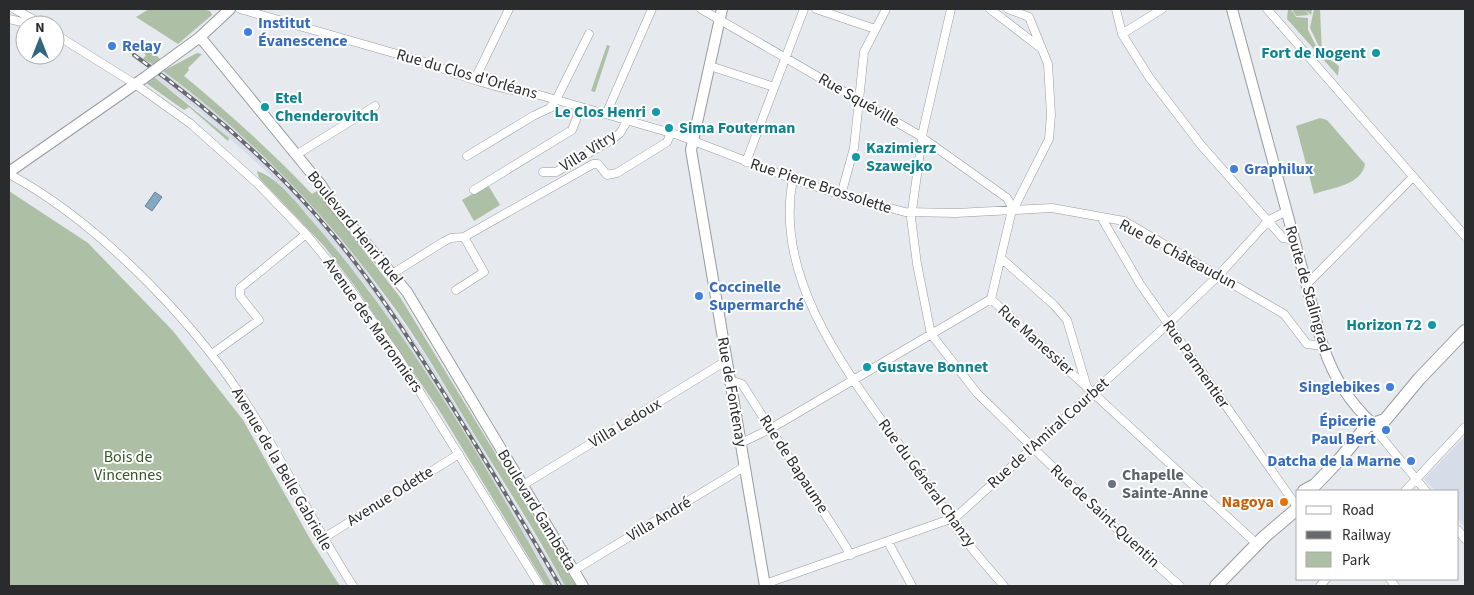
<svg xmlns="http://www.w3.org/2000/svg" width="1474" height="595" font-family="'Source Sans 3',sans-serif">
  <style>
    .built { fill: #d6dde9 }
    .green { fill: #adbfa5 }
    .water { fill: #83a8bf; stroke: #688293 }
    .lines { fill: none; stroke-linecap: round; stroke-linejoin: round }
    .minor-casing { stroke: #989ba0; stroke-width: 9 }
    .tertiary-casing { stroke: #989ba0; stroke-width: 12 }
    .primary-casing { stroke: #989ba0; stroke-width: 14 }
    .minor { stroke: #fff; stroke-width: 8 }
    .tertiary { stroke: #fff; stroke-width: 10 }
    .primary { stroke: #fff; stroke-width: 12 }
    .rail-casing { stroke: #696a6d; stroke-width: 4 }
    .rail { stroke: #fff; stroke-width: 2; stroke-dasharray: 5.5; stroke-linecap: butt }
    .tertiary-bridge-casing { stroke: #989ba0; stroke-width: 12; stroke-linecap: butt }
    .tertiary-bridge { stroke: #fff; stroke-width: 10 }
    .shop-dot { fill: #3f7fe0; stroke: #fff; stroke-width: 2 }
    .culture-dot { fill: #0f9aa8; stroke: #fff; stroke-width: 2 }
    .worship-dot { fill: #6b7280; stroke: #fff; stroke-width: 2 }
    .food-dot { fill: #e8710a; stroke: #fff; stroke-width: 2 }
    .labels { text-anchor: middle; dominant-baseline: central; stroke-width: 4; stroke-linejoin: round; paint-order: stroke }
    .shop-label { font-size: 16px; font-weight: bold; fill: #366cbe; stroke: #fff; text-anchor: start }
    .culture-label { font-size: 16px; font-weight: bold; fill: #0d838f; stroke: #fff; text-anchor: start }
    .street-label { font-size: 16px; fill: #2a2b2d; stroke: #fff }
    .park-label { font-size: 16px; fill: #365626; stroke: #fff }
    .worship-label { font-size: 16px; font-weight: bold; fill: #5b616d; stroke: #fff; text-anchor: start }
    .food-label { font-size: 16px; font-weight: bold; fill: #c56008; stroke: #fff; text-anchor: end }
  </style>
  <rect width="100%" height="100%" fill="#e6e9ee"/>
  <!-- built -->
  <path class="built" d="M163,71l66,53 51,47 32,34 50,60 62,88 141,233h-12l-134,-223 -50,-73 -64,-78 -39,-41 -65,-58 -47,-36z
    M1465,436v92l-7,-9v-28h-22l-12,-12z"/>
  <!-- green -->
  <path class="green" d="M149,9h53l8,2 2,4 -34,29 -42,-27z
    M1288,9h3l5,8 12,1v12l11,22 20,14 -1,10 -51,-57z
    M1294,9h18l-1,6 -6,-5 4,5 -13,1 -3,-5z
    M1314,9h6l2,44 16,-1v10l-15,-7 -13,-27z
    M607,45l3,1 -15,46 -4,-1z
    M147,46l13,13 -6,6 -11,-6 3,-4 -3,-3z
    M197,53l5,1 -14,14 1,2 -5,6c45,37 88,76 128,118l5,-3 83,106 176,289h-11c-28,-52 -60,-102 -91,-152 -22,-36 -43,-73 -66,-107 -68,-98 -149,-185 -245,-256z
    M154,77l75,61 -1,3 -39,-34 -5,3 -38,-27z
    M1320,118l7,2 38,44c-3,21 -34,24 -51,30l-18,-68z
    M257,171c22,7 41,34 57,52 95,110 169,237 239,363h-7l-107,-176 -85,-125 -30,-39 -65,-68z
    M488,185l12,20 -26,16 -12,-21z
    M9,191l79,52 85,88 70,89 70,124 27,42h-331z"/>
  <!-- water -->
  <path class="water" d="M155,192l7,5 -10,14 -7,-5z"/>
  <g class="lines">
    <!-- minor casing -->
    <g class="minor-casing">
      <path id="minor" d="M14,9l19,10 4,6
        M240,9l192,55c26,12 74,27 104,30l142,41 112,43 51,17 64,17 51,1 96,-5 72,13 160,93 23,30 16,2
        M701,9l216,125 90,64 6,11
        M816,9l59,20
        M951,9l-28,122 -12,87 6,46 14,70 46,59 130,127 73,66
        M1008,9l21,8 13,32
        M1116,9l6,25 27,43 52,68 82,93 12,2
        M1267,9l198,227
        M9,19l26,6
        M55,34l80,50 56,40 67,60 48,50 40,49 51,72 143,231
        M1122,34l40,-25
        M710,66l64,21
        M475,79l34,-70
        M606,114l46,-105
        M296,155l79,-49
        M467,156l66,-40 17,-8 6,-8 33,-66
        M746,162l58,-153
        M543,172h13l57,-33 7,-6 8,-13
        M9,174c86,46 179,141 233,223 41,61 71,128 111,189
        M793,179c-21,103 60,201 116,279 16,22 31,44 45,66 14,22 33,42 50,62
        M474,190l98,-60 9,-23
        M841,195l13,-47 10,-96 22,-43
        M1101,217l39,67 158,224
        M1001,258l53,47 13,15 19,64
        M392,274l51,-32 8,-4 13,-1
        M1306,285l107,-108
        M456,290l28,-18 -20,-35 129,-73h5l9,11 10,-2 50,-31 4,-9
        M991,299l266,245
        M212,354l47,-34 -19,-24v-8l66,-54
        M730,380l12,4 109,171
        M1374,425l4,8 48,58
        M741,443l29,-14 221,-130 20,-85 38,-75 2,-24 -3,-51 -6,-15 -52,-40
        M523,485l203,-124
        M1405,491l60,-64
        M1458,530l7,9
        M322,539l137,-85
        M888,542l24,44
        M573,571l171,-104
        M1390,579l5,7
        M765,584l191,-67 212,-193 51,-49 50,-55 18,-9
        M1320,586l6,-7"/>
    </g>
    <!-- tertiary casing -->
    <g class="tertiary-casing">
      <path id="tertiary" d="M722,9l-31,141 74,436
        M1232,9l91,337c11,32 26,56 51,79
        M200,37l121,148 12,19 74,88 176,294
        M163,64l37,-27 30,-28
        M9,172l135,-94"/>
    </g>
    <!-- primary casing -->
    <g class="primary-casing">
      <path id="primary" d="M1304,491l11,-6 25,-26 27,-33 18,-6 34,-41 46,-48
        M1216,586l48,-49 34,-29"/>
    </g>
    <!-- minor -->
    <use href="#minor" class="minor"/>
    <!-- tertiary -->
    <use href="#tertiary" class="tertiary"/>
    <!-- primary -->
    <use href="#primary" class="primary"/>
    <!-- rail casing -->
    <g class="rail-casing">
      <path id="rail" d="M134,55c65,46 128,99 181,159 54,60 95,126 138,194 36,59 73,118 107,178"/>
    </g>
    <!-- rail -->
    <use href="#rail" class="rail"/>
    <!-- tertiary-bridge casing -->
    <g class="tertiary-bridge-casing">
      <path id="tertiary-bridge" d="M144,78l19,-14"/>
    </g>
    <!-- tertiary-bridge -->
    <use href="#tertiary-bridge" class="tertiary-bridge"/>
  </g>
  <!-- markers -->
  <g class="shop-dot">
    <circle cx="248" cy="32" r="5"/>
    <circle cx="112" cy="46" r="5"/>
    <circle cx="1234" cy="169" r="5"/>
    <circle cx="699" cy="296" r="5"/>
    <circle cx="1390" cy="387" r="5"/>
    <circle cx="1386" cy="430" r="5"/>
    <circle cx="1411" cy="461" r="5"/>
  </g>
  <g class="culture-dot">
    <circle cx="1376" cy="53" r="5"/>
    <circle cx="265" cy="107" r="5"/>
    <circle cx="656" cy="112" r="5"/>
    <circle cx="669" cy="128" r="5"/>
    <circle cx="856" cy="157" r="5"/>
    <circle cx="1432" cy="325" r="5"/>
    <circle cx="867" cy="367" r="5"/>
  </g>
  <circle class="worship-dot" cx="1112" cy="484" r="5"/>
  <circle class="food-dot" cx="1284" cy="502" r="5"/>
  <g class="labels">
    <!-- shop labels -->
    <g class="shop-label">
      <text x="258" y="23">Institut<tspan x="258" dy="18">Évanescence</tspan></text>
      <text x="122" y="46">Relay</text>
      <text x="1244" y="169">Graphilux</text>
      <text x="709" y="287">Coccinelle<tspan x="709" dy="18">Supermarché</tspan></text>
      <text x="1380" y="387" text-anchor="end">Singlebikes</text>
      <text x="1376" y="421" text-anchor="end">Épicerie<tspan x="1376" dy="18">Paul Bert</tspan></text>
      <text x="1401" y="461" text-anchor="end">Datcha de la Marne</text>
    </g>
    <!-- culture labels -->
    <g class="culture-label">
      <text x="1366" y="53" text-anchor="end">Fort de Nogent</text>
      <text x="275" y="98">Etel<tspan x="275" dy="18">Chenderovitch</tspan></text>
      <text x="646" y="112" text-anchor="end">Le Clos Henri</text>
      <text x="679" y="128">Sima Fouterman</text>
      <text x="866" y="148">Kazimierz<tspan x="866" dy="18">Szawejko</tspan></text>
      <text x="1422" y="325" text-anchor="end">Horizon 72</text>
      <text x="877" y="367">Gustave Bonnet</text>
    </g>
    <!-- street labels -->
    <g class="street-label">
      <text transform="translate(467 74) rotate(16)">Rue du Clos d'Orléans</text>
      <text transform="translate(859 100) rotate(30)">Rue Squéville</text>
      <text transform="translate(588 151) rotate(-32)">Villa Vitry</text>
      <text transform="translate(821 186) rotate(18)">Rue Pierre Brossolette</text>
      <text transform="translate(355 228) rotate(51)">Boulevard Henri Ruel</text>
      <text transform="translate(1178 254) rotate(28)">Rue de Châteaudun</text>
      <text transform="translate(1308 289) rotate(74)">Route de Stalingrad</text>
      <text transform="translate(373 325) rotate(55)">Avenue des Marronniers</text>
      <text transform="translate(1036 340) rotate(42)">Rue Manessier</text>
      <text transform="translate(1196 364) rotate(55)">Rue Parmentier</text>
      <text transform="translate(732 392) rotate(80)">Rue de Fontenay</text>
      <text transform="translate(625 423) rotate(-31)">Villa Ledoux</text>
      <text transform="translate(1048 433) rotate(-42)">Rue de l'Amiral Courbet</text>
      <text transform="translate(794 464) rotate(57)">Rue de Bapaume</text>
      <text transform="translate(282 469) rotate(60)">Avenue de la Belle Gabrielle</text>
      <text transform="translate(927 483) rotate(54)">Rue du Général Chanzy</text>
      <text transform="translate(390 496) rotate(-32)">Avenue Odette</text>
      <text transform="translate(537 510) rotate(59)">Boulevard Gambetta</text>
      <text transform="translate(1105 516) rotate(43)">Rue de Saint-Quentin</text>
      <text transform="translate(659 519) rotate(-31)">Villa André</text>
    </g>
    <!-- park labels -->
    <g class="park-label">
      <text x="128" y="457">Bois de<tspan x="128" dy="18">Vincennes</tspan></text>
    </g>
    <!-- worship labels -->
    <g class="worship-label">
      <text x="1122" y="475">Chapelle<tspan x="1122" dy="18">Sainte-Anne</tspan></text>
    </g>
    <!-- food labels -->
    <g class="food-label">
      <text x="1274" y="502">Nagoya</text>
    </g>
  </g>
  <!-- border -->
  <rect width="1474" height="595" fill="none" stroke="#2a2b2d" stroke-width="20"/>
  <!-- legend -->
  <rect x="1296" y="490" width="162" height="90" fill="#ffffff" stroke="#aaaaab"/>
  <rect x="1306" y="506" width="25" height="8" fill="#ffffff" stroke="#aaaaab"/>
  <text x="1342" y="515" font-size="15" fill="#2a2b2d">Road</text>
  <rect x="1306" y="531" width="25" height="8" fill="#696a6d" stroke="#aaaaab"/>
  <text x="1342" y="540" font-size="15" fill="#2a2b2d">Railway</text>
  <rect x="1306" y="552" width="25" height="15" fill="#adbfa5" stroke="#aaaaab"/>
  <text x="1342" y="565" font-size="15" fill="#2a2b2d">Park</text>
  <!-- north arrow -->
  <g transform="translate(40 40)"><circle r="24" fill="#ffffff" stroke="#aaaaab"/>
  <path d="M0-4L9 19L0 12L-9 19Z" fill="#306681"/>
  <text y="-8" font-size="14" font-weight="bold" text-anchor="middle" fill="#2a2b2d">N</text>
  </g>
</svg>
